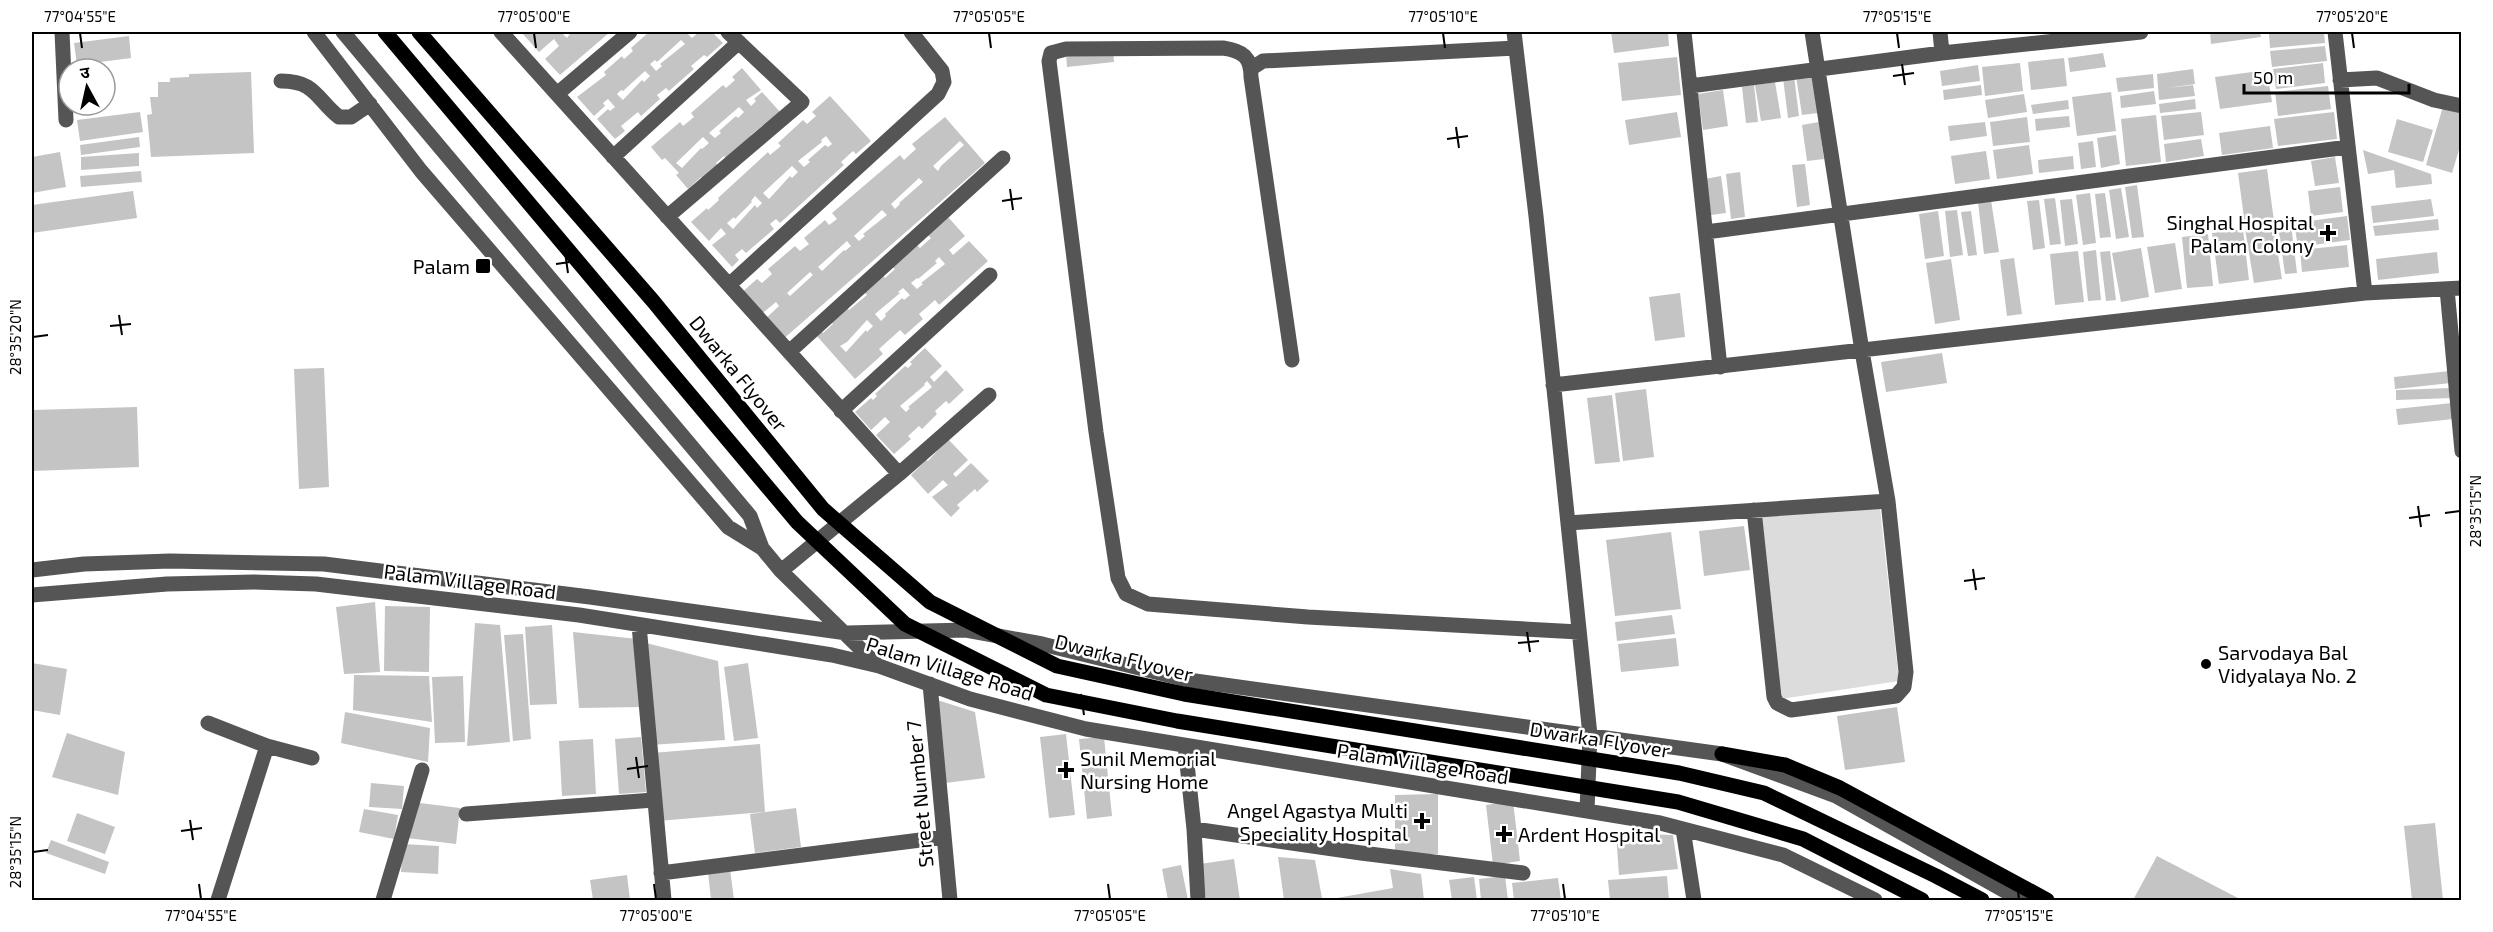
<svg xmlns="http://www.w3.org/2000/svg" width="2493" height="932" font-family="'Exo 2','Noto Sans Devanagari',sans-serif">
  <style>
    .green { fill: #dcdcdc }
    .building { fill: #c4c4c4; fill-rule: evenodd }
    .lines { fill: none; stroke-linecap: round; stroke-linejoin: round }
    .minor { stroke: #555; stroke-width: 15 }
    .major { stroke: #000; stroke-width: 15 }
    .ticks { fill: none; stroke: #000; stroke-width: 2 }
    .poi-dot { fill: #000; stroke: #fff; stroke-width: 2 }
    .labels { text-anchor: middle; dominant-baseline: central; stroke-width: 5; stroke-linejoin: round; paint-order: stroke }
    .poi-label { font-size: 20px; fill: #000; stroke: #fff; text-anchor: end }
    .street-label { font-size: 20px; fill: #000; stroke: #fff }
    .neatline { fill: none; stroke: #000; stroke-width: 2 }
    .ticks-label { font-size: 15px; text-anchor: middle; fill: #000 }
  </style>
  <rect width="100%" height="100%" fill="#fff"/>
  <!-- green -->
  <path class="green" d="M1880,508l19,173 -118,18 -21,-183z"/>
  <!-- building -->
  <path class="building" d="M524,32h37l6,6 4,-6h39l-50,43 -15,-16 14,-13 -5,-7 -15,13 -17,-19z
    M649,32h37l6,6 7,-6h13l11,11 -16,14 -3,-2 -13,11 3,3 -25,22 -3,-3 -9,7 3,4 -19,17 -3,-4 -17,14 4,5 -10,8 -18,-20 11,-10 2,2 5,-4 -7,-8 -5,4 2,3 -11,10 -17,-19 29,-22 -2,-3 18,-16 2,3 9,-8 -2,-3zM681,40l4,4 -25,20 2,2 -6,5 -6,-7 5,-4 2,2zM645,71l5,5 -6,6 -2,-2 -19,20 -6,-6 4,-4 2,1z
    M1611,32h57l1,14 -55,7z
    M2210,32h50l1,5 -50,7z
    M2287,32h37l1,11 -55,5 -1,-15z
    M129,36l2,22 -54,7 -3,-22z
    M2325,46l2,15 -55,6 -2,-16z
    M1113,50l1,12 -47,5 -1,-13z
    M2103,53l3,14 -36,5 -2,-14z
    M1677,57l4,38 -59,6 -4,-38z
    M2064,58l3,28 -36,4 -3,-28z
    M2020,63l3,28 -38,5 -3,-29z
    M2323,63l2,20 -49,6 -3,-20z
    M1978,65l2,16 -38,5 -2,-15z
    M742,68l19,22 -15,10 5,6 5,-5 -2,-2 8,-7 19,21 -17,14 -1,-2 -12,10 2,3 -26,22 -3,-4 -8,7 3,4 -15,13 -3,-3 -13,12 -12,-14 3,-2 -14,-15 -3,2 -11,-13 29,-25 3,4 11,-9 -3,-4 32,-28 3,3 9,-8 -3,-3zM739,107l5,5 -6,6 -2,-2 -17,15 2,2 -6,5 -6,-5zM703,137l6,6 -7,6 -1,-1 -19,20 -6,-5z
    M2193,69l2,15 -28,4 26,-3 2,11 -36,4 -2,-26z
    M2267,70l5,32 -52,7 -5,-32z
    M251,72l3,81 -103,4 -4,-42 5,-1 -2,-17h8v-15h12v-4l19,-1v-3z
    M1811,74l7,39 -16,2 -6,-39z
    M2153,74l1,14 -36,4 -2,-14z
    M1794,76l5,40 -11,2 -5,-40z
    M1775,82l6,36 -20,3 -6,-36z
    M1754,85l4,37 -12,1 -4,-36z
    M1981,85l1,10 -38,5 -1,-10z
    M2328,86l3,23 -53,7 -3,-24z
    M1723,90l5,36 -25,4 -5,-36z
    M2154,91l2,13 -35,4 -1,-12z
    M2111,92l5,39 -39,5 -5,-39z
    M2024,94l3,18 -39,6 -3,-18z
    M830,96l41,45 -15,13 -3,-3 -12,11 3,3 -64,58 -4,-4 -6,5 4,5 -28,24 -4,-4 -7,6 4,5 -7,7 -20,-22 14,-11 -5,-6 -12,13 -18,-19 16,-14 1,2 11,-10 -1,-2 50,-46 2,3 11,-9 -3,-3 25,-23 4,4 9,-8 -4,-4zM826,136l6,8 -4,3 -3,-2 -17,15 2,2 -6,5 -6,-6 24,-19 -1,-2zM792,166l6,6 -6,6 -2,-2 -21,23 -6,-6zM755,196l7,7 -5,5 -2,-3 -22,24 -6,-6 7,-6 1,2 17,-17 -1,-1z
    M2195,99l1,10 -36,4 -1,-9z
    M2068,100l1,9 -36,5 -2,-9z
    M2444,103l18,4v33l-10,33 -26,-8z
    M140,112l3,20 -63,9 -3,-21z
    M1677,112l4,25 -52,8 -4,-25z
    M2201,112l3,23 -40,5 -3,-24z
    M2334,112l3,27 -59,7 -4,-27z
    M2156,115l5,47 -35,4 -5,-47z
    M2069,116l1,11 -34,4 -1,-12z
    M945,117l40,46 -204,178 -18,-20 16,-15 -3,-4 -17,14 -19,-22 17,-15 5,4 10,-9 -4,-5 27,-23 5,5 9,-7 -5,-6 21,-18 4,5 8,-6 -5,-6 68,-58 4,5 12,-11 -4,-5zM960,141l4,4 -23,21 -3,5 -5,-5zM919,178l4,4 -24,21 1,1 -5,5 -4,-5zM882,210l5,5 -24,19 2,2 -6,5 -5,-5zM847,241l4,5 -6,5 -1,-1 -22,21 -4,-4zM810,272l3,3 -23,21 -3,-3z
    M2027,117l3,25 -37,4 -3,-24z
    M2397,119l36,11 -10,32 -35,-10z
    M1819,122l5,37 -17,2 -5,-36z
    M1985,122l2,14 -37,5 -2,-15z
    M2270,126l3,22 -51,7 -3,-22z
    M2116,135l4,29 -19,4 -4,-30z
    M139,137l1,10 -59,8 -1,-10z
    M2201,139l3,17 -38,6 -2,-18z
    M2093,141l3,26 -15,2 -3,-26z
    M2029,145l4,29 -36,5 -4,-29z
    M2363,150l68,24 1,10 -36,4 -2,-18 -26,4z
    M1986,151l4,28 -35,5 -4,-28z
    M60,152l6,35 -34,6v-36z
    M139,153v13l-58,4v-13z
    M2073,156l1,13 -35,4 -1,-13z
    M2335,157l4,26 -24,3 -4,-25z
    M1805,164l5,41 -13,2 -5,-42z
    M2267,169l7,52 -29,4 -7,-52z
    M141,171l1,11 -61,5 -1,-11z
    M1740,172l5,45 -14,2 -5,-45z
    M1721,176l5,37 -15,2 -6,-36z
    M2137,185l7,52 -12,1 -7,-51z
    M2340,187l3,25 -32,4 -3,-25z
    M2121,188l8,49 -13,2 -7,-49z
    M133,191l4,27 -105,15v-28z
    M2090,193l6,50 -13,2 -7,-50z
    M2105,193l6,44 -11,1 -5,-44z
    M2055,198l6,46 -11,1 -6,-46z
    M2072,199l6,45 -13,2 -5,-46z
    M2431,199l3,17 -61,7 -2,-17z
    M1991,200l8,52 -15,2 -6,-52z
    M2039,200l6,48 -12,2 -6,-49z
    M1957,210l6,45 -13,2 -5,-46z
    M1938,211l6,45 -19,3 -6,-45z
    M1971,211l6,44 -9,1 -7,-44z
    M2347,216l3,24 -52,7 -4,-24z
    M948,217l17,19 -16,14 4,5 16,-14 19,20 -49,44 -4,-5 -16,14 4,5 -18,16 -5,-5 -21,19 4,5 -28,25 -39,-44 5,-4 2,2 10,-9 -2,-3 16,-14 2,3 18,-15 -3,-3 19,-17 2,3 10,-9 -3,-2 25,-22 3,3 11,-10 -3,-3zM939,257l6,7 -24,19 2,1 -6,5 -6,-6 6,-5 1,1 19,-16 -2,-2zM903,288l7,7 -6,5 -2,-2 -17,16 1,2 -5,5 -6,-7 25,-21 -2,-1zM867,320l6,6 -6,6 -1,-2 -20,22 -6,-6 7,-4z
    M2438,219l1,11 -64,6 -2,-10z
    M2273,224l9,55 -28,4 -9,-54z
    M2291,224l6,49 -12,1 -7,-49z
    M2243,229l6,51 -30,4 -7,-51z
    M2208,234l5,52 -26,2 -5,-51z
    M2175,243l7,46 -27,4 -8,-46z
    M2347,245l2,22 -47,5 -2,-22z
    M2141,248l8,49 -28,5 -9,-49z
    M2096,250l5,50 -13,1 -5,-49z
    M2078,251l6,51 -29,3 -5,-51z
    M2110,251l6,49 -10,1 -6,-49z
    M2437,252l2,21 -61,7 -2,-21z
    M2014,258l8,56 -15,2 -7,-56z
    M1951,259l9,61 -25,4 -9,-61z
    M1680,293l5,44 -30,4 -6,-44z
    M925,348l17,18 -12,11 4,5 12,-12 18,20 -15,14 -3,-3 -11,10 2,3 -15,15 -3,-3 -11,10 3,3 -17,15 -18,-19 14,-13 -5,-5 -14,13 -16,-18 16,-14 2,2 4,-4 -2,-2 30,-28 3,2 4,-4 -2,-2zM927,381l5,6 -24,20 2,1 -4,4 -6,-6 25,-21 -1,-1z
    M1942,353l5,30 -61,9 -5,-30z
    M324,368l5,119 -30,2 -5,-120z
    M2450,371l1,12 -56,6 -1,-12z
    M2451,388l1,10 -56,2v-10z
    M1646,389l8,68 -31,4 -8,-68z
    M1612,395l8,67 -25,2 -8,-66z
    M2452,403l1,16 -55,6 -2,-16z
    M137,407l2,60 -107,4v-61z
    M948,439l20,21 -15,14 3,3 15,-14 18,18 -12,11 -2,-3 -18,16 3,3 -9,9 -19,-20 16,-12 -5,-5 -15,14 -17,-19 15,-15 2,1z
    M1744,526l6,44 -46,6 -5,-45z
    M1671,532l10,77 -66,7 -9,-76z
    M375,602l5,70 -36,2 -8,-67z
    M385,606l45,1 -1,65 -45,-1z
    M1672,615l3,19 -58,7 -2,-19z
    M475,623l25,2 10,117 -43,4z
    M552,625l5,79 -27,1 -5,-78z
    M573,632l64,7 5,68 -63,1z
    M523,634l8,105 -18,2 -9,-106z
    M1676,638l3,28 -58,6 -3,-28z
    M642,642l76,19 7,79 -75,5z
    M32,663l35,6 -7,46 -28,-5z
    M748,663l10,75 -24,3 -10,-74z
    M354,675l75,1 3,46 -79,-12z
    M463,676l2,66 -30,1 -3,-66z
    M934,699l41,13 10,66 -40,5z
    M1897,707l8,55 -60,8 -8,-54z
    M345,712l85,16 -2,34 -87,-19z
    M67,733l58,19 -7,43 -66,-18z
    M1066,734l9,81 -26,3 -9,-81z
    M641,737l5,55 -27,2 -4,-55z
    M1104,737l8,79 -25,3 -8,-80z
    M593,739l3,55 -34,2 -3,-55z
    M760,744l5,68 -107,9 -6,-68z
    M371,783l33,3 -2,23 -33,-2z
    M1438,794v60h-43v-59z
    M1513,801l7,60 -27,4 -7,-60z
    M412,802l48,6 -4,36 -49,-6z
    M796,808l5,39 -46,6 -5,-39z
    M364,809l34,6 -4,24 -35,-7z
    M77,813l38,14 -10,27 -38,-13z
    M2435,823l8,77h-31l-8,-74z
    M1616,833l57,2 5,34 -59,6z
    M51,840l58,22 -4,12 -59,-21z
    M403,844l36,2 -1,28 -37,-2z
    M2157,856l81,42 -2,2h-103z
    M1278,857l37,3 7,38 -38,2z
    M1234,859l6,41h-34l-6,-36z
    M1181,865l7,35h-20l-6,-31z
    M730,869l4,31h-23l-3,-28z
    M1390,869l31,5 3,26h-86l-1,-2 56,-10z
    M627,875l3,25h-37l-3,-20z
    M1505,876l3,24h-27l-2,-21z
    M1667,876l2,24h-59l-2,-20z
    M1474,877l3,23h-25l-3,-20z
    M1558,878l3,22h-47l-2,-17z"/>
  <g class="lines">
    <!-- minor -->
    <path class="minor" d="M62,32l4,88
      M314,32l107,139 307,356 34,21 19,23 97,95
      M343,32l407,484 12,32
      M501,32l398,442
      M1514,32l22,184 54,519 -3,76
      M1684,32l36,335
      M1940,32l2,21
      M2335,32l30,261
      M1252,68l11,-7 253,-13
      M2340,80l37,-2 57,22 28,6
      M281,81c35,0 35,18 58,36h12l19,-13
      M1690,86l252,-33 199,-21
      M557,94l73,-62
      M613,157l126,-115
      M667,217l135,-115 -74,-70
      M1706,232l642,-85
      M729,285l209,-191 6,-12 -2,-11 -31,-39
      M2447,289l15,162
      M789,352l214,-194
      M1292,360l-41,-283c0,-20 -8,-26 -28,-29l-157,1 -15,4 -2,8 47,371 22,146 8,16 22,10 160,13 271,15
      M1553,385l812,-92 97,-5
      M841,411l149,-136
      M1754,510l20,187 3,6 14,7 105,-14 8,-9 2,-15 -18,-171
      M1568,523l320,-22 -26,-150 -50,-319
      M32,570l52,-6 86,-3 154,3 266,33 257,36 119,-3 76,14 146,36 534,74 114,42 185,104
      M781,571l118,-97 90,-79
      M32,595l135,-11 87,-2 62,2 263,31 253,40 47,11 91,33 116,30 574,94 123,32 92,45
      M639,625l25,275
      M930,684l20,216
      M208,723l59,23 45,12
      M1185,745l9,84 4,71
      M466,814l188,-14
      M1194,829l167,24 162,20
      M1683,829l11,71
      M661,873l283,-36
      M218,900l49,-154
      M383,900l39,-130"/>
    <!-- major -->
    <path class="major" d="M385,32l412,490 108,102 141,71 131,26 501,81 125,37 119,61
      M419,32l234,269 170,208 107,93 127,64 127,28 495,79 85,20 172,83 46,24
      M1722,754l63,11 55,23 207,112"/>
  </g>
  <!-- ticks -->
  <path class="ticks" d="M80,33l2,15M534,33l2,15M989,33l2,15M1443,33l2,15M1897,33l2,15M2352,33l2,15M1902,64l3,21M1893,76l21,-3M1456,127l3,21M1447,139l21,-3M1010,189l3,21M1002,201l20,-3M565,252l3,21M556,264l21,-3M119,315l3,20M110,326l21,-2M33,337l15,-2M2418,506l3,21M2445,513l15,-2M2409,518l21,-3M1973,569l3,21M1964,581l21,-3M1527,632l3,20M1518,643l21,-2M1081,694l3,21M1073,706l20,-3M636,757l3,21M627,769l21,-3M190,820l3,20M181,831l21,-3M33,852l15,-2M199,884l2,15M654,884l2,15M1108,884l2,15M1563,884l2,15M2017,884l2,15"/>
  <!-- markers -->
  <g class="poi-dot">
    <path d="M2325 224h6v6h6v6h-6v6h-6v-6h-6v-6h6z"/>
    <rect x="475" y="258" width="16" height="16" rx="3"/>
    <circle cx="2206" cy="664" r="6"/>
    <path d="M1063 761h6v6h6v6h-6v6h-6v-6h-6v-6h6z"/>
    <path d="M1419 812h6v6h6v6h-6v6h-6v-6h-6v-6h6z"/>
    <path d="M1501 825h6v6h6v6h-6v6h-6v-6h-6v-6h6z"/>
  </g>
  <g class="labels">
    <!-- poi labels -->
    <g class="poi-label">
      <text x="2314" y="222">Singhal Hospital<tspan x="2314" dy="23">Palam Colony</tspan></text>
      <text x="470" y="266">Palam</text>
      <text x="2218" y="652" text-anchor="start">Sarvodaya Bal<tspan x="2218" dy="23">Vidyalaya No. 2</tspan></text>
      <text x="1080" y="758" text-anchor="start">Sunil Memorial<tspan x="1080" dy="23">Nursing Home</tspan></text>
      <text x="1408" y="810">Angel Agastya Multi<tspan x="1408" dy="23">Speciality Hospital</tspan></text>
      <text x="1518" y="834" text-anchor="start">Ardent Hospital</text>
    </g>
    <!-- street labels -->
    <g class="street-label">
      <text transform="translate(739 373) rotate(51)">Dwarka Flyover</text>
      <text transform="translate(470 581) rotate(7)">Palam Village Road</text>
      <text transform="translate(1124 657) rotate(14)">Dwarka Flyover</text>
      <text transform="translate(950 668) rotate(17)">Palam Village Road</text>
      <text transform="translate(1600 739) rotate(9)">Dwarka Flyover</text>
      <text transform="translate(1423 763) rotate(9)">Palam Village Road</text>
      <text transform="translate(919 794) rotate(-95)">Street Number 7</text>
    </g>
  </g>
  <!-- border -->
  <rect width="2493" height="932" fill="none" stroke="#ffffff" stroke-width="66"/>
  <!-- north arrow -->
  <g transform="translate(87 87) rotate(352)"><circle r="28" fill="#ffffff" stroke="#999999" stroke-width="1.5"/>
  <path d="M0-4.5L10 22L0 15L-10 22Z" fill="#000000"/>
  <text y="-9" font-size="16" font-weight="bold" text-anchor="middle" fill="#000000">उ</text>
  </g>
  <!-- scale -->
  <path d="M2244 84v9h165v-9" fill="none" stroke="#000000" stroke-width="3"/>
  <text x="2253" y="84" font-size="18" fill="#000000" stroke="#ffffff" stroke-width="4.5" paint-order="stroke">50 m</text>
  <rect x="33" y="33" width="2427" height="866" class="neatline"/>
  <g class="ticks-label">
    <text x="80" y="22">77°04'55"E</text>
    <text x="534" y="22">77°05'00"E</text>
    <text x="989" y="22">77°05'05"E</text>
    <text x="1443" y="22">77°05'10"E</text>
    <text x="1897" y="22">77°05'15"E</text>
    <text x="2352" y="22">77°05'20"E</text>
    <text transform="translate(16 337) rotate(-90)" y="5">28°35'20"N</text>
    <text transform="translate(2476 511) rotate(-90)" y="5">28°35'15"N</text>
    <text transform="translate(16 852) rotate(-90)" y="5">28°35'15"N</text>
    <text x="201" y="921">77°04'55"E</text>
    <text x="656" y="921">77°05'00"E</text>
    <text x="1110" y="921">77°05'05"E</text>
    <text x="1565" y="921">77°05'10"E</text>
    <text x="2019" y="921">77°05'15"E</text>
  </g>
</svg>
